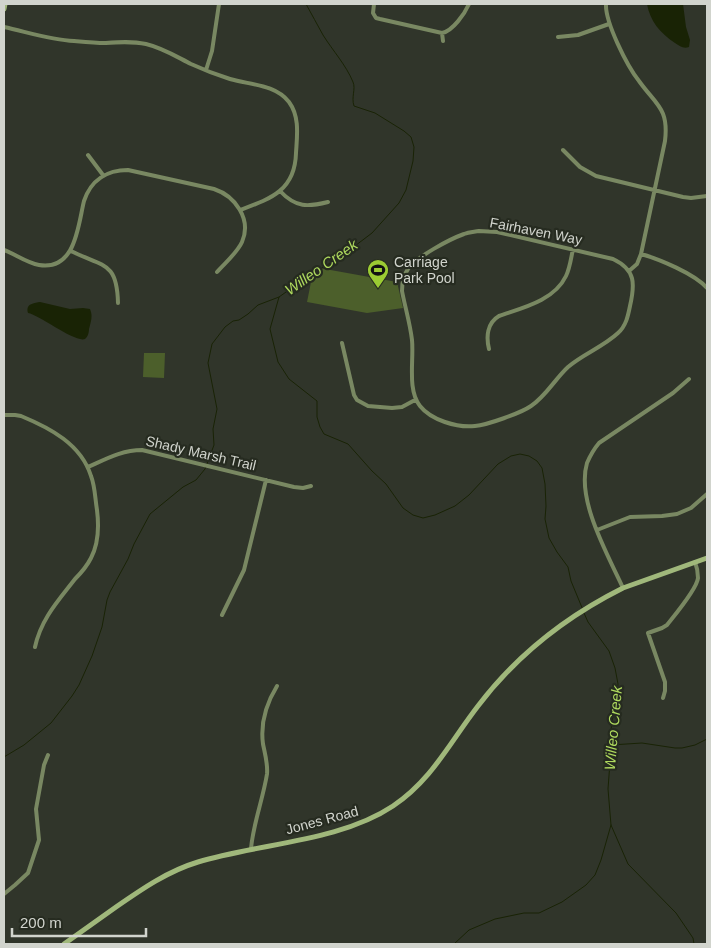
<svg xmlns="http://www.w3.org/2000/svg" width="711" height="948" font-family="Helvetica,sans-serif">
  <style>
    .green { fill: #4c5f2b }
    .water { fill: #192305 }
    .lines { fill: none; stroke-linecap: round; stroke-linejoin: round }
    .stream { stroke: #192305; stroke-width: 1 }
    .street { stroke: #798862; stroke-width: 4 }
    .secondary { stroke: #a0b87b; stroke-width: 5 }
    .labels { text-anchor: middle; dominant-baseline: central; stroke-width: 4.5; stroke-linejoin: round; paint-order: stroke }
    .street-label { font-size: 14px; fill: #d1d4cd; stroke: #262b20 }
    .poi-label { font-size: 14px; fill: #d1d4cd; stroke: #262b20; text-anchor: start }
    .water-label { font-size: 15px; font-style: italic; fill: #afda5e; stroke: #262b20 }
  </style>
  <rect width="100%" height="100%" fill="#30352a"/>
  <!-- green -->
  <path class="green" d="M314,267l83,15 6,26 -36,5 -60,-11z
    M144,353h21l-1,25 -21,-1z"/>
  <!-- water -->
  <path class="water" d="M647,4h36l3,23 4,13 -1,7c-6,2 -9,-1 -14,-4 -15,-10 -25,-22 -28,-39z
    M40,302l30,7 13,-1 7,1c3,7 1,12 -1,20 0,3 -1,8 -4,10 -10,4 -45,-24 -57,-26 -3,-9 6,-10 12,-11z"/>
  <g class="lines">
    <!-- stream -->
    <path class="stream" d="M306,4c6,10 11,21 17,31 10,16 23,30 30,47 3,7 -2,15 1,24l21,7 29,18 7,6 3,10 -1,14 -7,29 -7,13 -27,30 -33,25 -29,17 -31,22 -9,32 8,33 11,17 28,22v16l3,10 4,7 24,10 24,27 14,13 17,24 10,7 10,3 12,-3 20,-9 14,-11 29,-31 13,-8 9,-2 9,2 8,5 5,7 3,16 1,22 -1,13 4,19 8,14 11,15 3,14 12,29
      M584,613l4,9 21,29 6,17 3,16 -2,21 -4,16 -3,29 1,12 -2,27 3,36 17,39 48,49 17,25 1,6
      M611,745l31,-2 33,5h7l13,-3 12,-6
      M4,757l20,-12 27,-22 21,-27 7,-11 13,-29 10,-29 5,-27 3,-8 18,-33 6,-15 16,-30 33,-27 13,-7 9,-11 9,-24 -1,-16 4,-20 -9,-46 4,-19 13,-17 8,-6 6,-1 9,-6 10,-9 21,-8
      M454,944l15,-14 26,-11 29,-6h15l23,-11 24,-17 9,-10 6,-15 10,-35"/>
    <!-- street -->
    <path class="street" d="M374,4l-1,9 3,5 4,1 62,14c11,-2 23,-20 27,-29
      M606,4c-1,18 21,62 33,77 17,24 30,27 26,60l-24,113 -4,10 -8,7
      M4,27c23,5 47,13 70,14 11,1 21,2 31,2 14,-1 27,-2 41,1 17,4 31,13 45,20 13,6 26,11 39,15 20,6 45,5 59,23 11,15 8,34 7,51 -1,38 -26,46 -56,57
      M442,33l1,8
      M558,37l20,-2 31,-11
      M206,70l6,-19 7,-47
      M563,150l17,17 16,9 87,21 8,1 16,-2
      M88,155l15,20
      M280,191c16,17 28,16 48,11
      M479,231l18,1 116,27c23,11 22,25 17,47 -2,10 -4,20 -12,27 -15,14 -35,21 -50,34 -13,12 -22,29 -37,39 -10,7 -44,19 -56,20 -18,2 -44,-6 -55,-20 -13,-16 -6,-46 -8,-66 -2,-17 -7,-33 -10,-49 0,-8 1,-15 6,-22 8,-12 42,-30 56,-35 5,-2 10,-2 15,-3z
      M4,250c11,4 23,13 35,15 37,6 39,-40 45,-64 7,-21 23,-31 44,-31l86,19c21,7 38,30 28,53 -5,11 -17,21 -25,30
      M71,251c32,16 46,10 47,52
      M641,254c18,5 54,20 66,34
      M342,343l12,52 3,5 11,6 24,2 10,-1 13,-7
      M489,349c-3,-12 -2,-26 10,-33 23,-8 55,-15 67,-40 4,-8 5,-18 7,-27
      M4,415h11l6,1c29,12 60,28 70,60 4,10 4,22 6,34 2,16 2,33 -6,48 -4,8 -10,15 -16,21 -17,22 -34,40 -40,68
      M88,467c18,-8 34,-17 54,-17l152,37 9,1 8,-2
      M597,530l33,-13 32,-1 15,-2 14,-6 16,-14
      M623,588c-15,-33 -47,-88 -36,-125 3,-7 7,-14 12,-20l74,-50 16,-14
      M222,615l22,-45 22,-90
      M663,698l2,-7v-9l-17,-49 14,-5 5,-3c7,-9 30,-36 31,-47 0,-6 -1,-11 -3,-16
      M251,849c2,-25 12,-50 16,-75 1,-10 -2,-20 -4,-30 -3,-22 3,-40 14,-58
      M4,894l11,-9 13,-12 11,-33 -3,-31 8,-44 4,-10"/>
    <!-- secondary -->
    <path class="secondary" d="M4,9l1,-5
      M64,944c17,-12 35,-25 52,-37 26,-18 52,-36 82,-45 62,-19 141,-20 195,-56 39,-26 57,-64 85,-100 38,-50 89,-90 145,-118l84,-30"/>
  </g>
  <!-- icons -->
  <defs>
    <g id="stadium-pin" transform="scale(1.125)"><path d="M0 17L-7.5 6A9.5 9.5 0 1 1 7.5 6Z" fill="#9bcb33" stroke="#262b20"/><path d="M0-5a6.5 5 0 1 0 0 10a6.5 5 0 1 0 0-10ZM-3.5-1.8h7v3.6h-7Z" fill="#111"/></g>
  </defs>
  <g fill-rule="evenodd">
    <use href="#stadium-pin" x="378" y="270"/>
  </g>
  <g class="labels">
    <!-- street labels -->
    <g class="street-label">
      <text transform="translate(536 231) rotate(11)">Fairhaven Way</text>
      <text transform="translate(201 453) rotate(13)">Shady Marsh Trail</text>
      <text transform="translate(322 820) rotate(-15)">Jones Road</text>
    </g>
    <!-- poi labels -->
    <g class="poi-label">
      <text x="394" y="262">Carriage<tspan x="394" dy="16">Park Pool</tspan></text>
    </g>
    <!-- water labels -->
    <g class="water-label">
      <text transform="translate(321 267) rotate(-35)">Willeo Creek</text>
      <text transform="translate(613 728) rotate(-85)">Willeo Creek</text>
    </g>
  </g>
  <!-- border -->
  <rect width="711" height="948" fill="none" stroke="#d1d4cd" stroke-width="10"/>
  <!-- scale -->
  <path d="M12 928v8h134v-8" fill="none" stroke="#d1d4cd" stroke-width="2.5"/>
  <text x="20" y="928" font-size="15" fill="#d1d4cd" stroke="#262b20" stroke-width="4" paint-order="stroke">200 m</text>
</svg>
